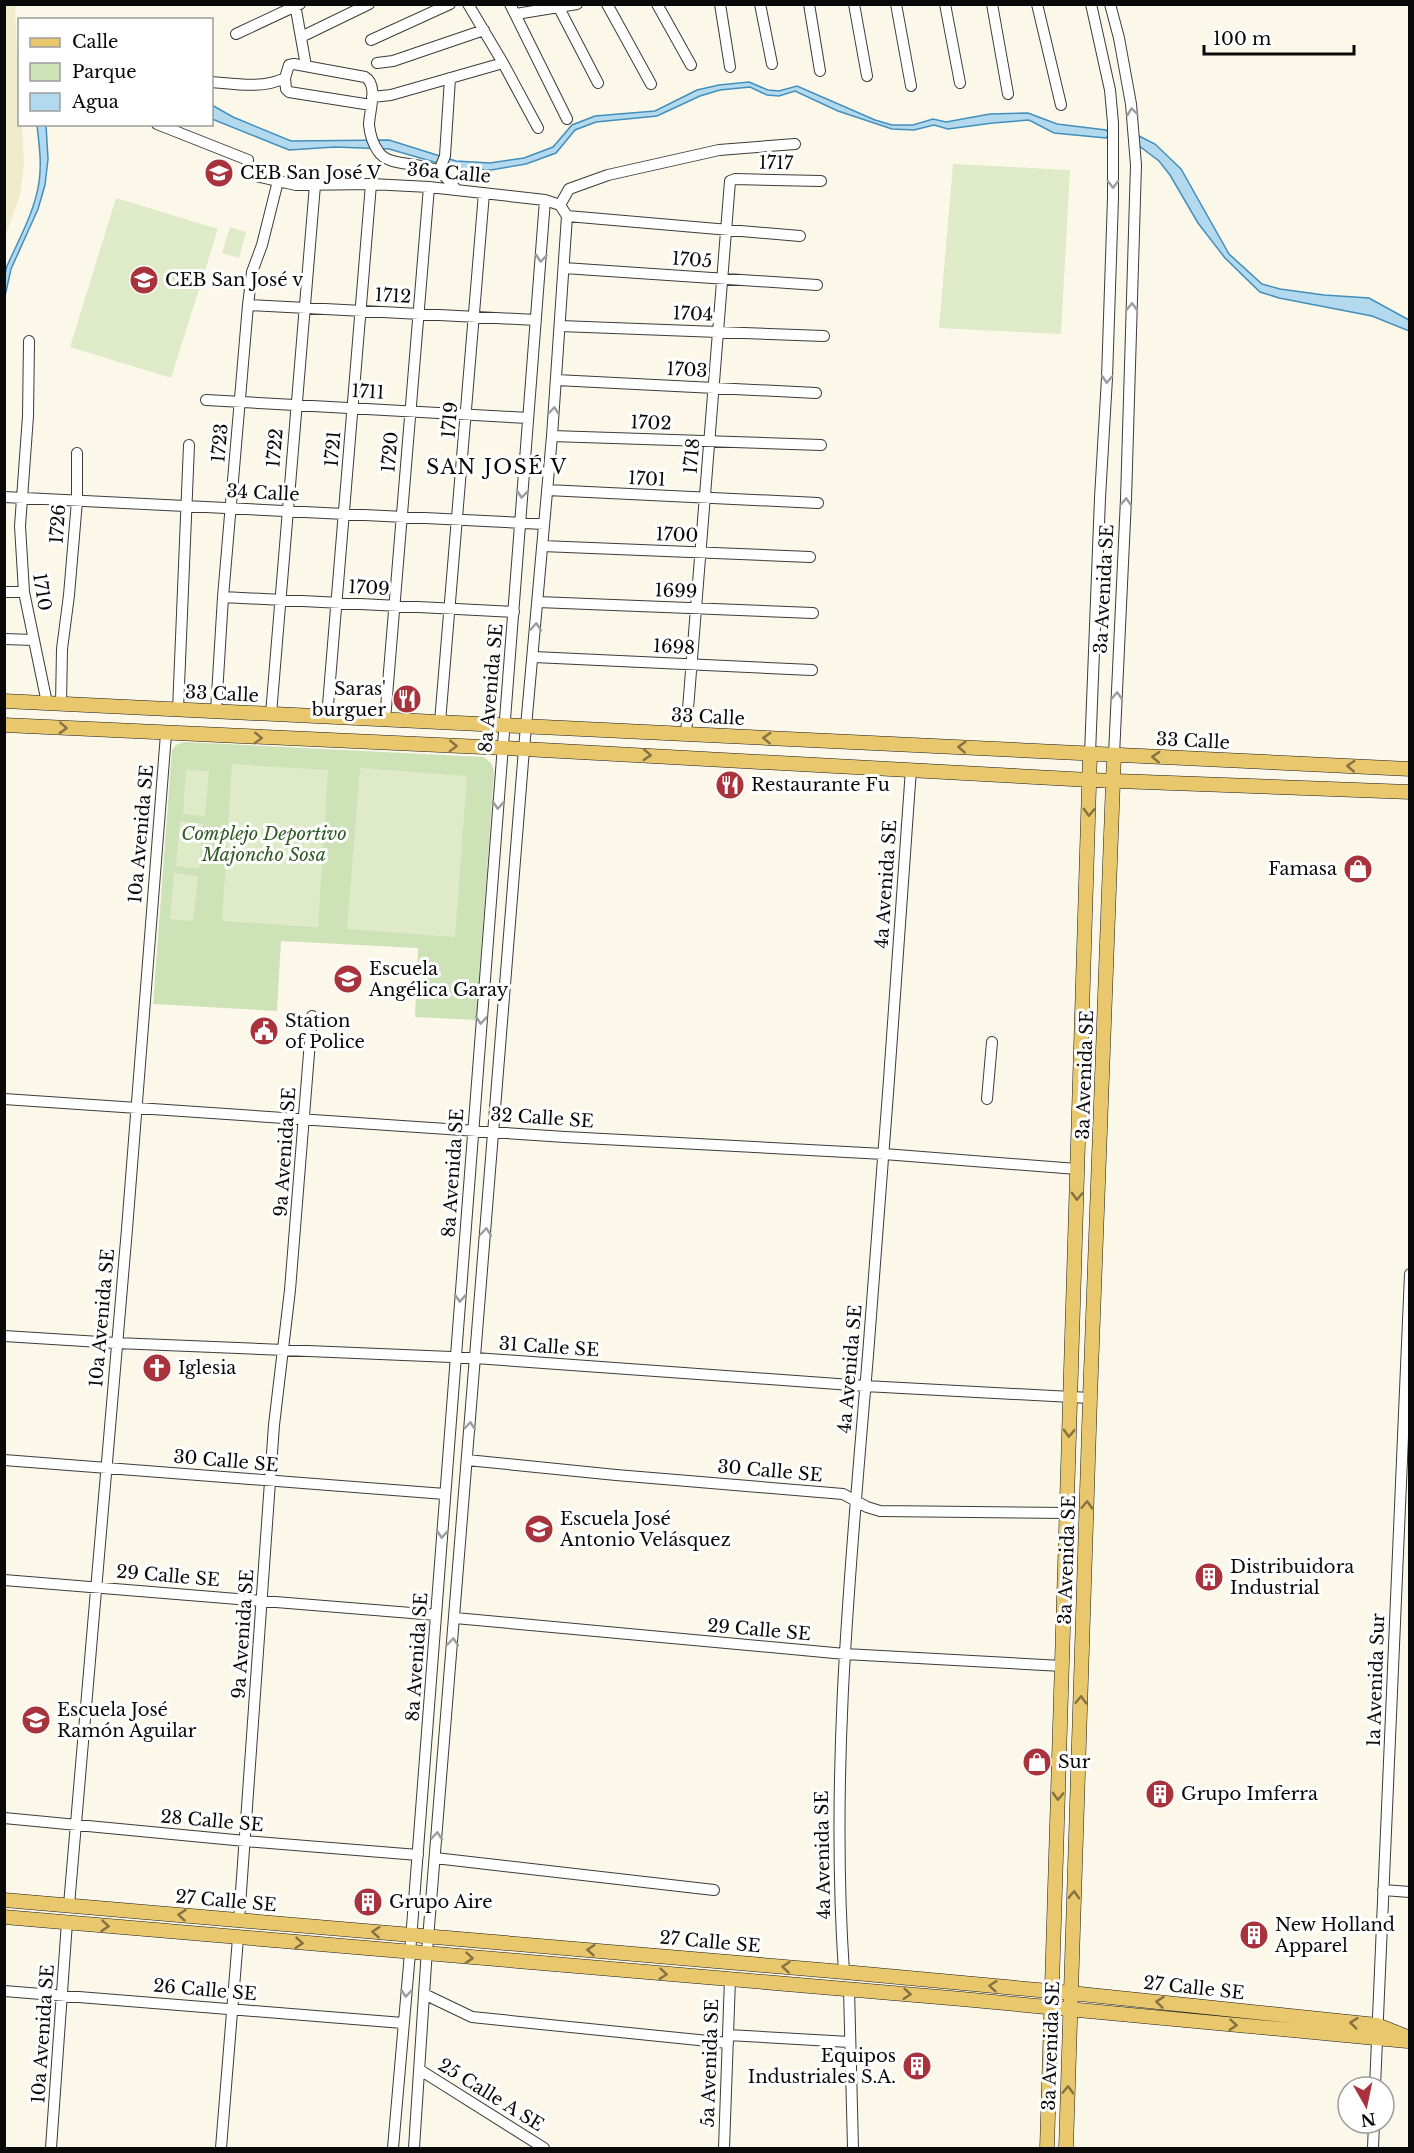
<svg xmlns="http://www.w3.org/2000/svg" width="1414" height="2153" font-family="'Libre Baskerville',serif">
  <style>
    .farmland { fill: #efebcc }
    .green { fill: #cee2b7 }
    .pitch { fill: #dfeac8 }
    .water { fill: #b3d9ee; stroke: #438fbc; stroke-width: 1.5 }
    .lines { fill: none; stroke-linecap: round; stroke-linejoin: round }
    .minor-casing { stroke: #3c3c3c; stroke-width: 12 }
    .major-casing { stroke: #1a1a1a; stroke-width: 15 }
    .minor { stroke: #fff; stroke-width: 10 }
    .major { stroke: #e8c76d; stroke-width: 14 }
    .oneway { stroke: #9d9d9d }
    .oneway2 { stroke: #847240 }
    .labels { text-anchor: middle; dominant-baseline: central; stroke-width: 6; stroke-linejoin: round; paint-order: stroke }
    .street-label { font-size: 18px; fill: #090909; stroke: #fff }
    .poi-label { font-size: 18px; fill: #090909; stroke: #fff; text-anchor: start }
    .park-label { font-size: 18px; font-style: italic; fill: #2f5823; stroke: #fff }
    .neighbourhood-label { font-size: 20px; letter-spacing: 1.5px; fill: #090909; stroke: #fff }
  </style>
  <rect width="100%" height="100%" fill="#fcf8e9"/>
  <!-- farmland -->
  <path class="farmland" d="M15,4l5,120 2,1 2,41 -4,29 -15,42 -1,-232z"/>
  <!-- green -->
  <path class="green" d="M184,742l300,15c6,5 10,8 10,17l-18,246 -61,-3 3,-69 -137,-7 -4,70 -124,-7 19,-254 4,-5z"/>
  <!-- pitch -->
  <path class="pitch" d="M953,164l117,6 -9,164 -122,-6z
    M116,198l102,31 -47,149 -101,-31z
    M230,227l16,5 -7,26 -17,-5z
    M232,764l96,6 -10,157 -96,-6z
    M360,768l107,8 -12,161 -108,-8z
    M186,770l23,1 -4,45 -22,-2z
    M180,821l23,3 -4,45 -23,-3z
    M174,873l24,3 -5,45 -23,-2z"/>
  <!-- water -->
  <path class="water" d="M749,82l19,8 11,1 18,-5 78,34 17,5h21l20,-6 13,3 44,-8 38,-1 29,11 49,6 3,4 -3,4 -52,-5 -25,-13 -36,3 -45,6 -14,-4 -20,5 -22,-1 -54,-18 -43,-20 -16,5 -12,-1 -17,-8 -30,3 -20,6 -43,20 -61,6 -21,8 -19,23 -30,11 -35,6 -36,-2 -66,-19 -54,-2 -46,3 -77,-31v-14l21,12 58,24 98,-1 67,21 34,2 34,-5 29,-11 19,-22 23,-9 60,-5 42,-21 22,-5z
    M37,125h9l2,34 -3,26 -7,24 -27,60 -6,27v-22l2,-8c12,-27 28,-55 32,-84 3,-19 0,-38 -2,-57z
    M1139,136l16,8 26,25 48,85 33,30 18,5 44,6 45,3 40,22v11l-37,-15 -93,-18 -19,-6 -35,-34 -27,-35 -28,-48 -11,-14 -25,-19 -2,-5z"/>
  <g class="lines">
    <!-- minor casing -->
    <g class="minor-casing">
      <path id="minor" d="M295,4l11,62
        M468,4l35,59 35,65
        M510,4l57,115
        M557,4l41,79
        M607,4l44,80
        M657,4l34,61
        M720,4l10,63
        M760,4l12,60
        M809,4l11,67
        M854,4l13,72
        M896,4l15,82
        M945,4l15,79
        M992,4l16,90
        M1037,4l24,101
        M1110,4l9,34 12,66 5,61 -10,334 -12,256
        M516,14l61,-10
        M236,34l64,-30
        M301,37l68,-33
        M371,40l79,-36
        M377,63l16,-2 91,-31
        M285,78l1,11 3,3 82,13
        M212,82c24,2 51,7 73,-4l4,-13 5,-1 71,13c14,8 4,35 4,48 1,9 4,19 9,26 10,17 43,10 60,20 7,4 13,13 19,19
        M372,97l19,-2 112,-32
        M157,124l91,36 -1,14 49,11 75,-1 58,3 116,13 15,5 7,11
        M439,171l6,-15 5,-78
        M560,205l9,-16 39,-14 111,-25 76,-6
        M567,216l233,20
        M564,268l253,17
        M248,305l288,15
        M560,326l264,10
        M29,341l-1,75 -8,110 4,66 23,111
        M556,380l260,13
        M206,400l322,18
        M552,436l269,9
        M547,490l271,13
        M4,497l540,27
        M542,546l268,11
        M4,592h20
        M223,597l291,15
        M538,602l275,11
        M4,639l30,1
        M534,657l278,13
        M61,704l1,-55 7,-54 8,-94v-48
        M178,710l11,-265
        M216,711l7,-114 25,-292 4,-33 10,-27 16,-64
        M271,714l44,-529
        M327,717l44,-533
        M385,720l44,-533
        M440,722l44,-529
        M686,734l44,-553 5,-2 86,2
        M1090,754l10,-256 7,-120 6,-180v-75l-3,-33 -19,-86
        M4,1099l561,38 319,17 193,15
        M987,1099l5,-57
        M4,1336l112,7 359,15 390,28 225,12
        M4,1460l441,34
        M467,1460l149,15 227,19 24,13 13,4 187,2
        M4,1580l432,35
        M455,1618l390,36 217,12
        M4,1818l241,23 173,14
        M435,1858l279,32
        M1383,1890l27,2
        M69,1905l58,-676 39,-495
        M239,1920l35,-495 16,-135 22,-274
        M844,1972c-14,-207 7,-411 24,-617 16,-195 29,-391 43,-586
        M849,1989l4,159
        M4,1991l399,32
        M424,1994l48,23 256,26
        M728,2035l121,7
        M420,2070l124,78
        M1375,2087l35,-813
        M51,2148l16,-226
        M221,2148l17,-210
        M393,2148l17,-195 135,-1753
        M414,2148l12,-184 98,-1215 28,-313 15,-220
        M724,2148l6,-169
        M1373,2148l1,-25"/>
    </g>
    <!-- major casing -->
    <g class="major-casing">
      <path id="major" d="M4,701l1406,68
        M4,725l520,24 566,31 320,12
        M4,1900l840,72 227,21 306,32 33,13
        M4,1917l958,82 445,42
        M1047,2148l43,-1394
        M1066,2148l24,-750 24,-643"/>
    </g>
    <!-- minor -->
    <use href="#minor" class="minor"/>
    <!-- major -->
    <use href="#major" class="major"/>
  </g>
  <!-- one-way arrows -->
  <defs><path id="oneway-chevron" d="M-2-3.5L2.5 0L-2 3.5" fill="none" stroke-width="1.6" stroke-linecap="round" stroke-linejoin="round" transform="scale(1.5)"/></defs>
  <g class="oneway">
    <use href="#oneway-chevron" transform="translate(1132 112) rotate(-97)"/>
    <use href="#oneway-chevron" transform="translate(1113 184) rotate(90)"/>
    <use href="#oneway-chevron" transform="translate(541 258) rotate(95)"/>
    <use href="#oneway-chevron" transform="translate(1132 307) rotate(-88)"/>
    <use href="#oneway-chevron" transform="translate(1107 379) rotate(93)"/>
    <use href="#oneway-chevron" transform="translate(554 411) rotate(-85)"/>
    <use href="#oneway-chevron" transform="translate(522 494) rotate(95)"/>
    <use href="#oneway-chevron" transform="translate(1126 502) rotate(-88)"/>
    <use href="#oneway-chevron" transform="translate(536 627) rotate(-86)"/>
    <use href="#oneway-chevron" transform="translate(1117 696) rotate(-87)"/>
    <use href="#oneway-chevron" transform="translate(498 805) rotate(94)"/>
    <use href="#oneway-chevron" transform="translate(481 1020) rotate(94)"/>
    <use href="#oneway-chevron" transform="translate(486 1232) rotate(-85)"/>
    <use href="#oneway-chevron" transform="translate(460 1298) rotate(94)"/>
    <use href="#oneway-chevron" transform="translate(470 1426) rotate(-85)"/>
    <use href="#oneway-chevron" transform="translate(442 1534) rotate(94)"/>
    <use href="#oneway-chevron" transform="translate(453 1642) rotate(-85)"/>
    <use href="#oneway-chevron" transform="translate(437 1836) rotate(-85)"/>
    <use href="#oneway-chevron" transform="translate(406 1993) rotate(96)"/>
  </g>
  <g class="oneway2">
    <use href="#oneway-chevron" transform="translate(63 728) rotate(3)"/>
    <use href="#oneway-chevron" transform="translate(258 738) rotate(2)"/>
    <use href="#oneway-chevron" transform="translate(767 738) rotate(-177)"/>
    <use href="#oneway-chevron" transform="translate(453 746) rotate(2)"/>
    <use href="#oneway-chevron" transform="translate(962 747) rotate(-177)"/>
    <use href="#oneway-chevron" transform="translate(647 755) rotate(3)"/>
    <use href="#oneway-chevron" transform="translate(1156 757) rotate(-177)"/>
    <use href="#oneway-chevron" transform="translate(1351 766) rotate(-177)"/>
    <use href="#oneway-chevron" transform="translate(1089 812) rotate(92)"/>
    <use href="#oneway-chevron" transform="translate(1077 1196) rotate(92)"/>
    <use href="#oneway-chevron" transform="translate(1069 1433) rotate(92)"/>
    <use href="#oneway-chevron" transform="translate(1087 1505) rotate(-88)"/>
    <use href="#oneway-chevron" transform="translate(1081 1700) rotate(-88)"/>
    <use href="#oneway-chevron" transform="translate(1058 1796) rotate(92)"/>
    <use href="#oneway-chevron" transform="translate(1074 1895) rotate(-88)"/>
    <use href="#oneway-chevron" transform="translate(182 1915) rotate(-175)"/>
    <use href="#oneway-chevron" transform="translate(105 1926) rotate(5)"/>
    <use href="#oneway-chevron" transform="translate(376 1932) rotate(-175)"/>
    <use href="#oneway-chevron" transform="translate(299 1943) rotate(5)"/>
    <use href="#oneway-chevron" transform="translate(591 1950) rotate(-175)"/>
    <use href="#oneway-chevron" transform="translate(469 1958) rotate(5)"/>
    <use href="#oneway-chevron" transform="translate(786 1967) rotate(-175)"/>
    <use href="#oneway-chevron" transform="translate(663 1974) rotate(5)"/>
    <use href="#oneway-chevron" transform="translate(993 1986) rotate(-175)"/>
    <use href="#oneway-chevron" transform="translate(907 1994) rotate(5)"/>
    <use href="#oneway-chevron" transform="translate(1160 2002) rotate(-174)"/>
    <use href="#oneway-chevron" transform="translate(1354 2023) rotate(-174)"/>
    <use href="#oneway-chevron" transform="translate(1233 2025) rotate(5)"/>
    <use href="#oneway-chevron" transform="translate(1068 2090) rotate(-88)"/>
  </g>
  <!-- icons -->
  <defs>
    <g id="school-disc" transform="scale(1.5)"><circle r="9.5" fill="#a8333c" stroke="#fff"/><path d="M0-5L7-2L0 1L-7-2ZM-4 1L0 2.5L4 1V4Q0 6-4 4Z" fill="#fff"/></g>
    <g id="restaurant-disc" transform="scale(1.5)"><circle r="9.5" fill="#a8333c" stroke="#fff"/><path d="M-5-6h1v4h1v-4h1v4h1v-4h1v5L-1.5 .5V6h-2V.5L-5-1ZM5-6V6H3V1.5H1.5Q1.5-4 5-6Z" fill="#fff"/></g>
    <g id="shop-disc" transform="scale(1.5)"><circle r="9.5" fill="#a8333c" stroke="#fff"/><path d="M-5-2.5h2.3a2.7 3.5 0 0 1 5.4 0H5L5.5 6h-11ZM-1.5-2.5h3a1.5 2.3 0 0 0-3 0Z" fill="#fff"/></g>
    <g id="civic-disc" transform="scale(1.5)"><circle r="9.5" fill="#a8333c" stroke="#fff"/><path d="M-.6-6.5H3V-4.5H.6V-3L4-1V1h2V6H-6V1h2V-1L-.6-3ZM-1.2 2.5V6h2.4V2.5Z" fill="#fff"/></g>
    <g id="church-disc" transform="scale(1.5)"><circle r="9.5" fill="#a8333c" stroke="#fff"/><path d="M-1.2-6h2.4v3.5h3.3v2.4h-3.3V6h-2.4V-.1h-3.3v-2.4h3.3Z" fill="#fff"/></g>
    <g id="building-disc" transform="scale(1.5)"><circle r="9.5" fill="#a8333c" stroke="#fff"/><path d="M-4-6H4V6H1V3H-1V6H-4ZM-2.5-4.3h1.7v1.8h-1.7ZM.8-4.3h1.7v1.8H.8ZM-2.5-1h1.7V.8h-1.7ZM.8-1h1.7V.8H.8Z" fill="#fff"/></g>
  </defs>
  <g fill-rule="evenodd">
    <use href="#school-disc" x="219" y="173"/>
    <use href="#school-disc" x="144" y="280"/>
    <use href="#restaurant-disc" x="407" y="699"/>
    <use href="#restaurant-disc" x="730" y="785"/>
    <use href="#shop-disc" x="1358" y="869"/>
    <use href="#school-disc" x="348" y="979"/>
    <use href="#civic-disc" x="264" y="1031"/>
    <use href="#church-disc" x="157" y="1368"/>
    <use href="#school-disc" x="539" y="1529"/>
    <use href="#building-disc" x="1209" y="1577"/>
    <use href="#school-disc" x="36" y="1720"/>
    <use href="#shop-disc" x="1037" y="1762"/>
    <use href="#building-disc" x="1160" y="1794"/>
    <use href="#building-disc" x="368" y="1902"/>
    <use href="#building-disc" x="1254" y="1935"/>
    <use href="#building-disc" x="917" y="2066"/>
  </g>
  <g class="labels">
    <!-- street labels -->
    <g class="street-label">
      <text transform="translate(776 163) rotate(1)">1717</text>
      <text transform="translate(449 173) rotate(5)">36a Calle</text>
      <text transform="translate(692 260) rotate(4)">1705</text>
      <text transform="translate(393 296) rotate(3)">1712</text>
      <text transform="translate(693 314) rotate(2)">1704</text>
      <text transform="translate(687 370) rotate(3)">1703</text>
      <text transform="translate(368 392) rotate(3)">1711</text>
      <text transform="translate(450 420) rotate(-85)">1719</text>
      <text transform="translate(651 423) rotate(2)">1702</text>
      <text transform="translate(220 443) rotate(-85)">1723</text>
      <text transform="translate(275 448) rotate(-85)">1722</text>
      <text transform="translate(333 449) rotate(-85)">1721</text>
      <text transform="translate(390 452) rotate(-85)">1720</text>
      <text transform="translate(692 456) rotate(-85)">1718</text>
      <text transform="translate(647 479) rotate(3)">1701</text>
      <text transform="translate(263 493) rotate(3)">34 Calle</text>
      <text transform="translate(58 524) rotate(-86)">1726</text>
      <text transform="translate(677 535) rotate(2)">1700</text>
      <text transform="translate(369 588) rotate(3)">1709</text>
      <text transform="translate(1104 589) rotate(-87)">3a Avenida SE</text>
      <text transform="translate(676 591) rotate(2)">1699</text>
      <text transform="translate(42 592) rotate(81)">1710</text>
      <text transform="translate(674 647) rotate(3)">1698</text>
      <text transform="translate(491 688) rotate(-85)">8a Avenida SE</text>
      <text transform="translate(222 694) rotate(3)">33 Calle</text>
      <text transform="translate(708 717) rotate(3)">33 Calle</text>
      <text transform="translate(1193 741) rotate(3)">33 Calle</text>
      <text transform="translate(141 834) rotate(-85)">10a Avenida SE</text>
      <text transform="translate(886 884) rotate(-86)">4a Avenida SE</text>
      <text transform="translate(1085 1075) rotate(-88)">3a Avenida SE</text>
      <text transform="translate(542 1118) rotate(4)">32 Calle SE</text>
      <text transform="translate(285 1152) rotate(-86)">9a Avenida SE</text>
      <text transform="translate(453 1173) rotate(-86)">8a Avenida SE</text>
      <text transform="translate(102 1318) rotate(-85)">10a Avenida SE</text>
      <text transform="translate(549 1347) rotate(4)">31 Calle SE</text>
      <text transform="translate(850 1369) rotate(-85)">4a Avenida SE</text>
      <text transform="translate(226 1461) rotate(5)">30 Calle SE</text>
      <text transform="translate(770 1471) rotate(5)">30 Calle SE</text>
      <text transform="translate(1067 1560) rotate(-88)">3a Avenida SE</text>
      <text transform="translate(168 1576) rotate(5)">29 Calle SE</text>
      <text transform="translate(759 1630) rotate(5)">29 Calle SE</text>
      <text transform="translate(243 1634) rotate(-86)">9a Avenida SE</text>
      <text transform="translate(417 1657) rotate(-86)">8a Avenida SE</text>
      <text transform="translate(1376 1680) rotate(-88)">1a Avenida Sur</text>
      <text transform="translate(212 1821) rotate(5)">28 Calle SE</text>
      <text transform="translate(823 1855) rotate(-91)">4a Avenida SE</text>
      <text transform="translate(226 1901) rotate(5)">27 Calle SE</text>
      <text transform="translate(710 1942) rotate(5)">27 Calle SE</text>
      <text transform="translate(1194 1988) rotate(6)">27 Calle SE</text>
      <text transform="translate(205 1990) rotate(5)">26 Calle SE</text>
      <text transform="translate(43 2034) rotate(-86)">10a Avenida SE</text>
      <text transform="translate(1051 2046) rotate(-88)">3a Avenida SE</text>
      <text transform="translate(710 2063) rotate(-88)">5a Avenida SE</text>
      <text transform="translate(491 2095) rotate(32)">25 Calle A SE</text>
    </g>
    <!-- poi labels -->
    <g class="poi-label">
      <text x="240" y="173">CEB San José V</text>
      <text x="165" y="280">CEB San José v</text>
      <text x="386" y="689" text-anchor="end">Saras'<tspan x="386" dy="21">burguer</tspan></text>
      <text x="751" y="785">Restaurante Fu</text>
      <text x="1337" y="869" text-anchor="end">Famasa</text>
      <text x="369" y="969">Escuela<tspan x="369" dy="21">Angélica Garay</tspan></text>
      <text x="285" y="1021">Station<tspan x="285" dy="21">of Police</tspan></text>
      <text x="178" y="1368">Iglesia</text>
      <text x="560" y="1519">Escuela José<tspan x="560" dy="21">Antonio Velásquez</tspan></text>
      <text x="1230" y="1567">Distribuidora<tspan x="1230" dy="21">Industrial</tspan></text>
      <text x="57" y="1710">Escuela José<tspan x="57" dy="21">Ramón Aguilar</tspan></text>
      <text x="1058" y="1762">Sur</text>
      <text x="1181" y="1794">Grupo Imferra</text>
      <text x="389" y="1902">Grupo Aire</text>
      <text x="1275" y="1925">New Holland<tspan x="1275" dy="21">Apparel</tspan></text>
      <text x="896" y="2056" text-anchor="end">Equipos<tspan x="896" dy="21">Industriales S.A.</tspan></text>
    </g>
    <!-- park labels -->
    <g class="park-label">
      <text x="264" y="834">Complejo Deportivo<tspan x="264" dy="21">Majoncho Sosa</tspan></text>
    </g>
    <!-- neighbourhood labels -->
    <g class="neighbourhood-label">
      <text x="497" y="467">SAN JOSÉ V</text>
    </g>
  </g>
  <!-- border -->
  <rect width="1414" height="2153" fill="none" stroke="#090909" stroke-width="12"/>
  <!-- legend -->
  <rect x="18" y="18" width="195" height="108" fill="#ffffff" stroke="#9d9d9d" stroke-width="1.5"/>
  <rect x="30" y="38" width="30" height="9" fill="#e8c76d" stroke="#9d9d9d" stroke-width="1.5"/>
  <text x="72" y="48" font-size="18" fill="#090909">Calle</text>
  <rect x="30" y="63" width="30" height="18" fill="#cee2b7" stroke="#9d9d9d" stroke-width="1.5"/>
  <text x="72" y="78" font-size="18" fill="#090909">Parque</text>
  <rect x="30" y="93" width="30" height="18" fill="#b3d9ee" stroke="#9d9d9d" stroke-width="1.5"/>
  <text x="72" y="108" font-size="18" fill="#090909">Agua</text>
  <!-- north arrow -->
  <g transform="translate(1366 2105) rotate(171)"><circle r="28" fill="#ffffff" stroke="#9d9d9d" stroke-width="1.5"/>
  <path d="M0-4.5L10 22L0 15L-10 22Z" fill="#a8333c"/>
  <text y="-9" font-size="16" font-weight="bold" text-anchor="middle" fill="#090909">N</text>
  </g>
  <!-- scale -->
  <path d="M1204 45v9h150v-9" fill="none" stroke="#090909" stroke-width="3"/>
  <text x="1213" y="45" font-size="18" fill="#090909" stroke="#ffffff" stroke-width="4.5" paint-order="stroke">100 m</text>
</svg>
